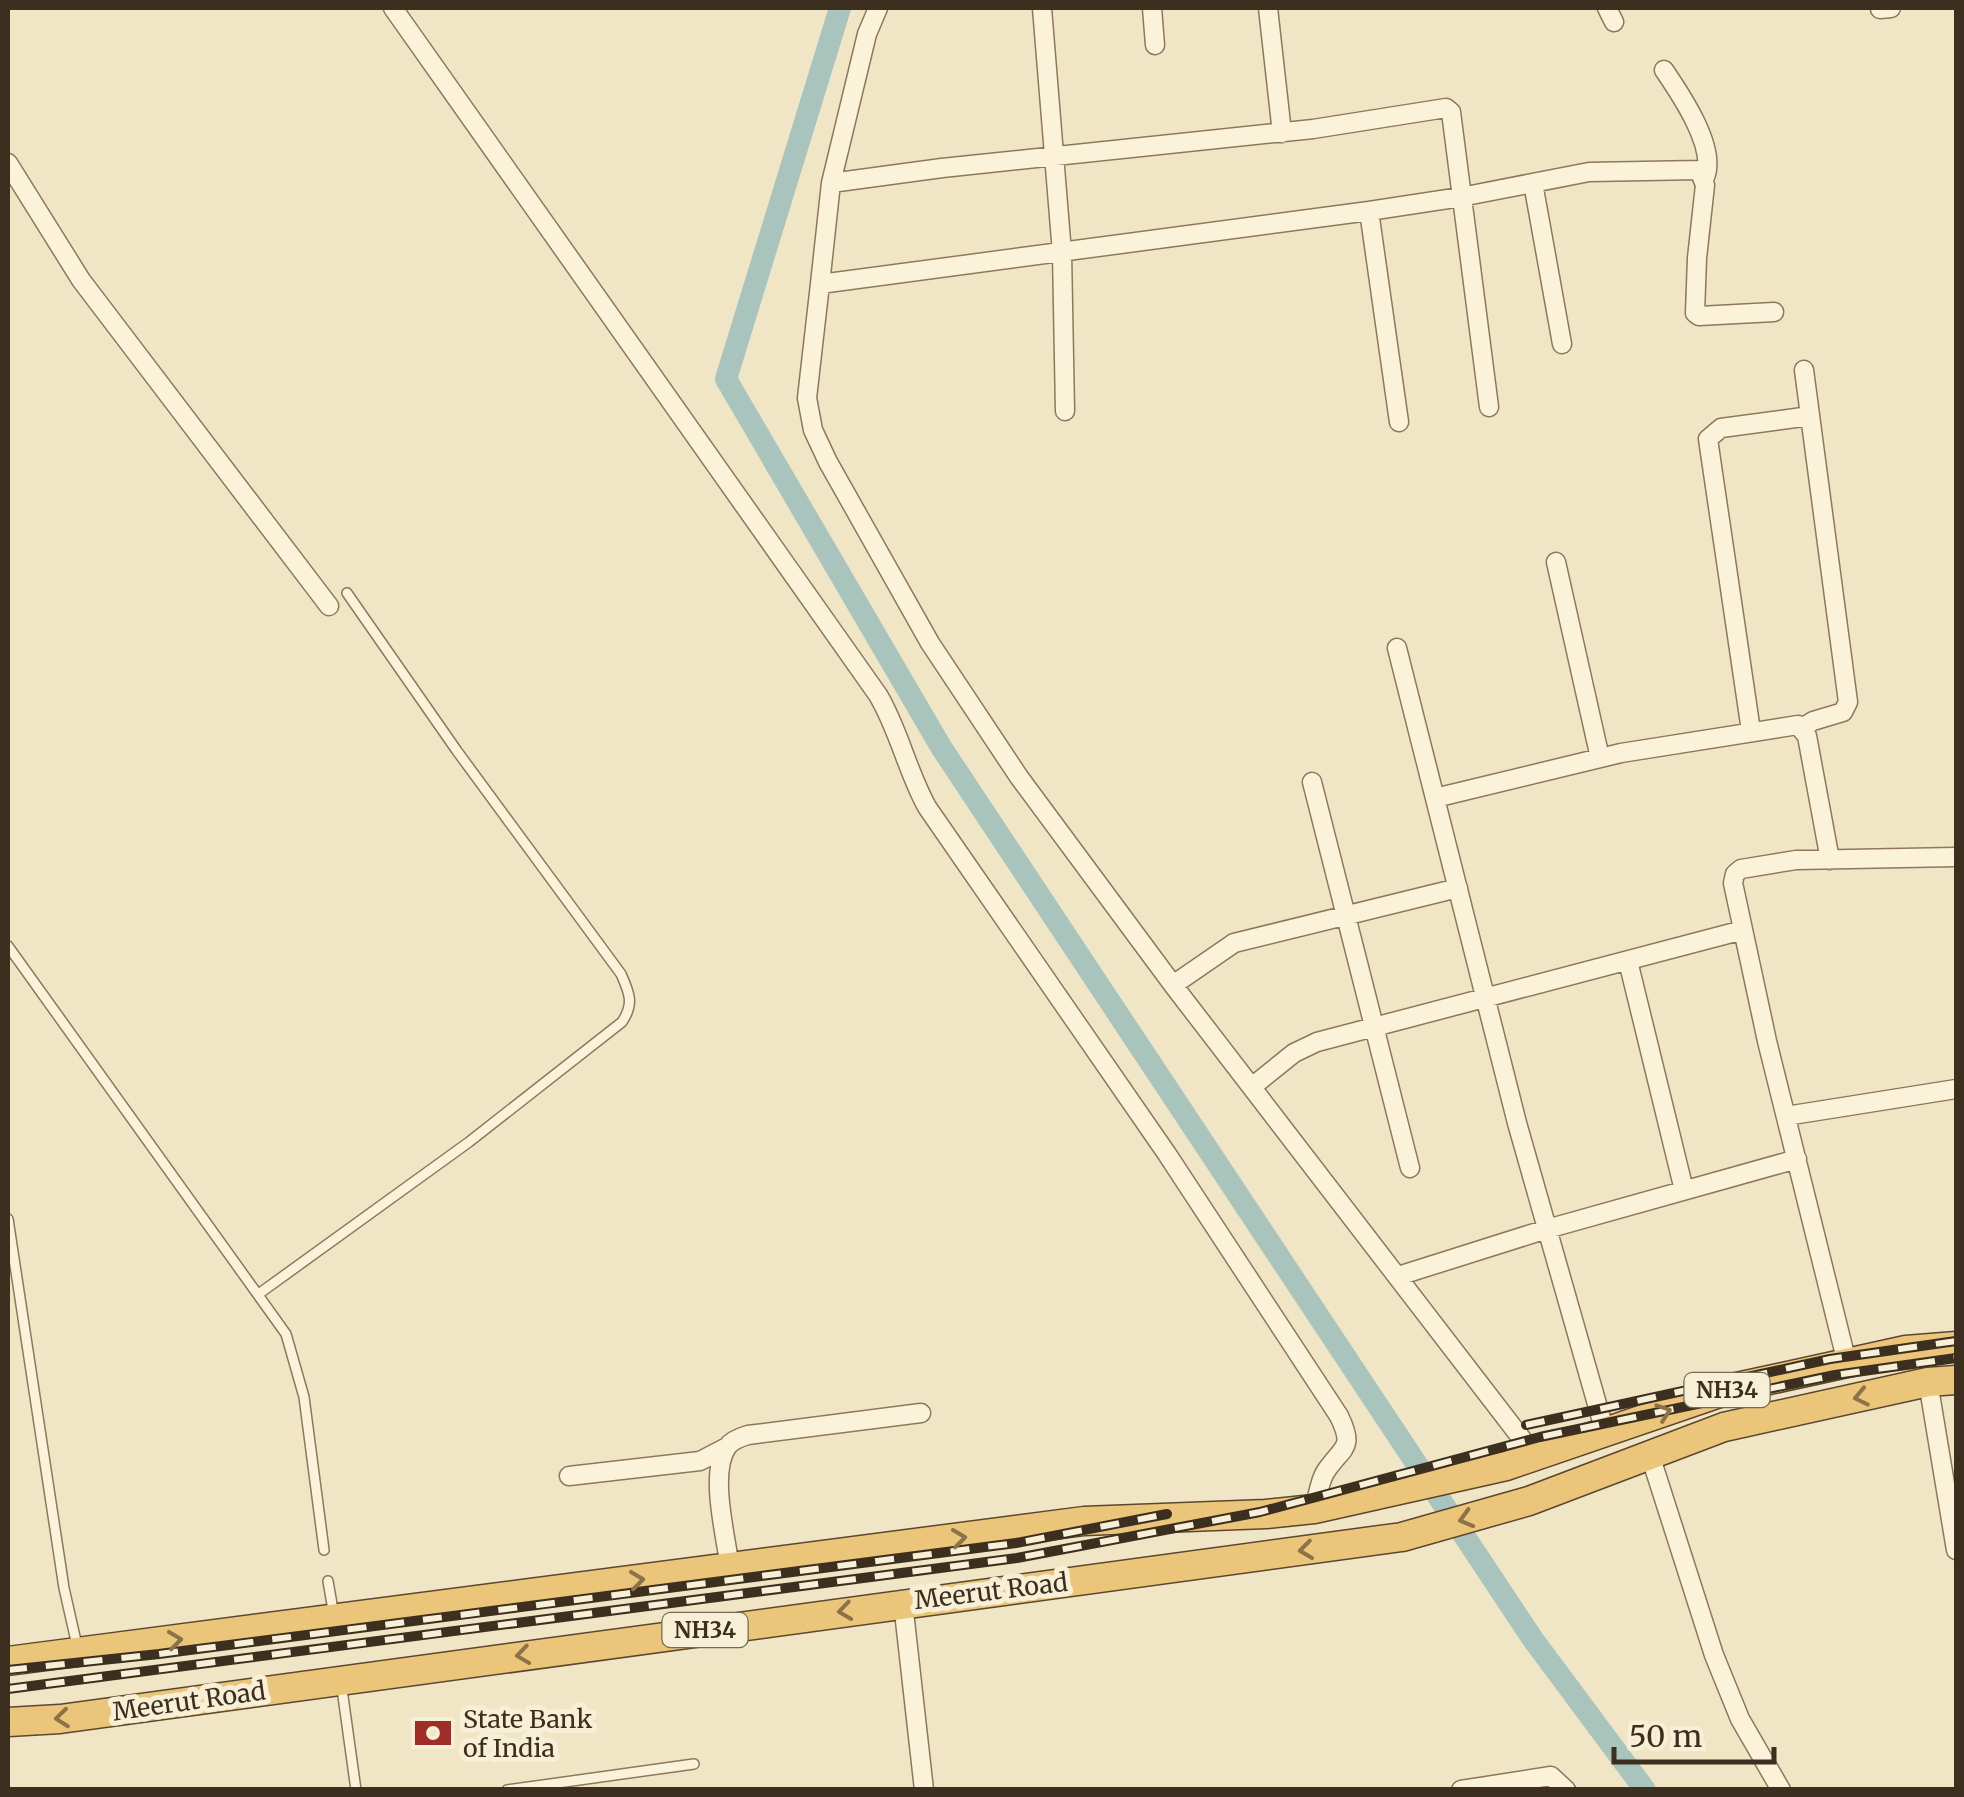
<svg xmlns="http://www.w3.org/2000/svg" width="1964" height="1797" font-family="Merriweather,serif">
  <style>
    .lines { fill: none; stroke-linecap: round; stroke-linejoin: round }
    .canal { stroke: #a8c4bd; stroke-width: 22 }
    .service-casing { stroke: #8d785b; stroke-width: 12 }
    .minor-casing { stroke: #8d785b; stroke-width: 21 }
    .trunk-casing { stroke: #5b462f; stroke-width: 31 }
    .service { stroke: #faf3da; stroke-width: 9 }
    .minor { stroke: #faf3da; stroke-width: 18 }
    .trunk { stroke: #ebc579; stroke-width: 28 }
    .rail-casing { stroke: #3d2f1f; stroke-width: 10 }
    .rail { stroke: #f7f0d6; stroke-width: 6; stroke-dasharray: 19; stroke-linecap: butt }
    .oneway { stroke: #8b7248 }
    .labels { text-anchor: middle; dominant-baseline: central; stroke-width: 10; stroke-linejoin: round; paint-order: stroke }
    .shield { fill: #f7f0d6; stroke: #756956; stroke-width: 2.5 }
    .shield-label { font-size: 22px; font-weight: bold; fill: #3d2f1f }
    .street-label { font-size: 25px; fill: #3d2f1f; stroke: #f7f0d6 }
    .poi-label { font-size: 25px; fill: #3d2f1f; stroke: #f7f0d6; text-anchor: start }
  </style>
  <rect width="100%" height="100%" fill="#f0e6c6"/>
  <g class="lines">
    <!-- canal -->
    <path class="canal" d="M840,8l-114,371 215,368 591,891 113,152"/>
    <!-- service casing -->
    <g class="service-casing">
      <path id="service" d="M8,946l278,388 18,63 20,153
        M8,1219l56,369 14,62
        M260,1293l209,-151 153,-120c12,-18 8,-28 -1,-48l-164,-223 -110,-158
        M328,1581l6,35
        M341,1682l15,108
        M507,1790l187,-26"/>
    </g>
    <!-- minor casing -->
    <g class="minor-casing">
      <path id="minor" d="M393,8l485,687c21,35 29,76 49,112l240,347 172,262c16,33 4,30 -13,55 -7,10 -8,26 -12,38
        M878,8l-11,26 -36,149 -11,101 -13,114 6,32 15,32 102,181 89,134 154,208 362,471
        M1042,8l20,245 3,158
        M1152,8l3,37
        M1268,8l14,125
        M1607,8l7,14
        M1880,9l11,-1
        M1664,70c17,25 53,78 41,107
        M8,163l73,117 248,326
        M831,183l111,-15 371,-39 133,-21 5,4 38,295
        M1533,183l29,161
        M1369,211l30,211
        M820,284l549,-73 92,-14 128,-25 110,-2 6,15 -8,73 -2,55 4,3 75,-4
        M1556,562l44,196
        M1397,648l120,475 88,309
        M1802,728l11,-7 30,-9 5,-10 -44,-332
        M1751,731l-43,-292 13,-11 89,-12
        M1312,782l98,386
        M1435,798l186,-45 177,-28 9,11 23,124
        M1628,961l56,229
        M1173,985l61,-42 224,-55
        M1253,1086l41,-33 23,-11 426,-112
        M1786,1116l170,-27
        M1398,1276l149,-47 250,-70
        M1847,1363l-80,-322 -34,-158 2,-9 6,-5 55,-9 160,-3
        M1928,1382l28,168
        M1650,1455l64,200 26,64 41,71
        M569,1476l131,-15 27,-14
        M730,1568c-4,-31 -21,-95 -3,-121 5,-7 14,-10 21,-12l173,-22
        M903,1603l21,187
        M1461,1790l90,-14 15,14"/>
    </g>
    <!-- trunk casing -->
    <g class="trunk-casing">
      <path id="trunk" d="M8,1661l1076,-140 182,-7 48,-5 192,-43 231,-79 169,-37 50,-4
        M8,1722l52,-3 1342,-182 127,-36 195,-74 204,-45 28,-2"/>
    </g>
    <!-- service -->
    <use href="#service" class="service"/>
    <!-- minor -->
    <use href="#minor" class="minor"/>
    <!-- trunk -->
    <use href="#trunk" class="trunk"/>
    <!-- rail casing -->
    <g class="rail-casing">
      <path id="rail" d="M1526,1425l304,-66 126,-18
        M8,1670l151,-16 857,-111 151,-29
        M8,1689l1009,-131 243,-46 280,-75 295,-62 121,-17"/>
    </g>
    <!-- rail -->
    <use href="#rail" class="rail"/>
  </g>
  <!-- one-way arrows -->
  <defs><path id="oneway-chevron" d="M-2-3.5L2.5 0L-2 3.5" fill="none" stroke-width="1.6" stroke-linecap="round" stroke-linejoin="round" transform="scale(2.5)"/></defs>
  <g class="oneway">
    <use href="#oneway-chevron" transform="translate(1861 1397) rotate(168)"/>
    <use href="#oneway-chevron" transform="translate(1664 1412) rotate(-19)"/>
    <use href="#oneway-chevron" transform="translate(1466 1519) rotate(164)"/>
    <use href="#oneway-chevron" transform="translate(959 1538) rotate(-7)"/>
    <use href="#oneway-chevron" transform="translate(1306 1550) rotate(173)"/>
    <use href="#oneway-chevron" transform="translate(637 1580) rotate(-7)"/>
    <use href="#oneway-chevron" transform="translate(845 1611) rotate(172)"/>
    <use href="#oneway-chevron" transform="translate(175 1640) rotate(-7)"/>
    <use href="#oneway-chevron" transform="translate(523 1655) rotate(172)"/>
    <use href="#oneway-chevron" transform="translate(62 1718) rotate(174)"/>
  </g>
  <!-- icons -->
  <defs>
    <g id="bank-bare" transform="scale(3)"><path d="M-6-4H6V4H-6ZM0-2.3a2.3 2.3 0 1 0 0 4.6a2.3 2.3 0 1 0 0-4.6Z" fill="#9f2e28" stroke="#f7f0d6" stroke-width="2.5" paint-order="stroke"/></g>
  </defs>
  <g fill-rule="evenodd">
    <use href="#bank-bare" x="433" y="1733"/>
  </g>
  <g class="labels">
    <!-- shield labels -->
    <g class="shield">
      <rect x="1684.5" y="1373" width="85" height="34" rx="8"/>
      <rect x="662.5" y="1613" width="85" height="34" rx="8"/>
    </g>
    <g class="shield-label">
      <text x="1727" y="1390">NH34</text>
      <text x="705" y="1630">NH34</text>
    </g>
    <!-- street labels -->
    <g class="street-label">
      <text transform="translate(991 1591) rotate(-7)">Meerut Road</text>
      <text transform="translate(189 1701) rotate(-8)">Meerut Road</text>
    </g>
    <!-- poi labels -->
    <g class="poi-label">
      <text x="463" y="1719">State Bank<tspan x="463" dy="29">of India</tspan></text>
    </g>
  </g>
  <!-- border -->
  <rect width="1964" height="1797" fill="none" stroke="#3d2f1f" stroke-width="20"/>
  <!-- scale -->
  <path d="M1614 1747v15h160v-15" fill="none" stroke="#3d2f1f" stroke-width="5"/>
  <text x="1629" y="1747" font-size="30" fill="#3d2f1f" stroke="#f7f0d6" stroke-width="8" paint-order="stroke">50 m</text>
</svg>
